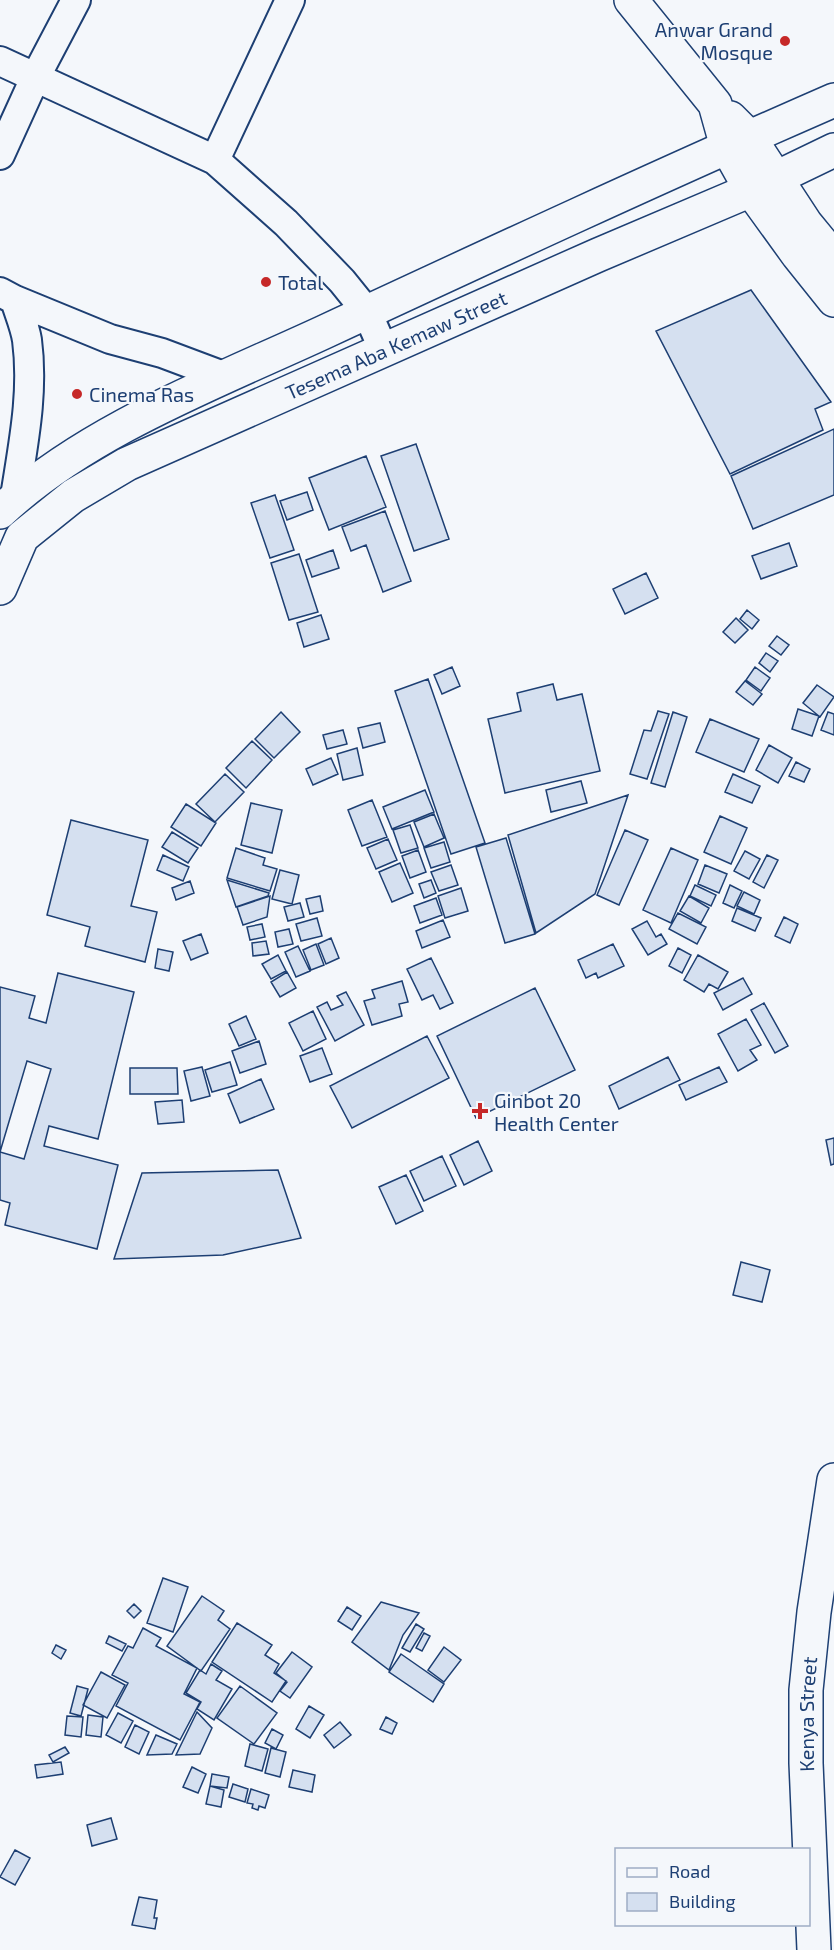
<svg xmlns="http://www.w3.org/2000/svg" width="834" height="1950" font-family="'Exo 2',sans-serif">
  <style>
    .building { fill: #d5e0f0; stroke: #1d3f73; stroke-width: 1.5; fill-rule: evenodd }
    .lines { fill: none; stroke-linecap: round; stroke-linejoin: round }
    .street-casing { stroke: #1d3f73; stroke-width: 32 }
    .secondary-casing { stroke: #1d3f73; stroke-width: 36 }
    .primary-casing { stroke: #1d3f73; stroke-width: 36 }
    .street { stroke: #f4f7fb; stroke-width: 28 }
    .secondary { stroke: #f4f7fb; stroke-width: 33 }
    .primary { stroke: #f4f7fb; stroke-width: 33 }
    .poi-dot { fill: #c62828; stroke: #f4f7fb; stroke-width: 2 }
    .labels { text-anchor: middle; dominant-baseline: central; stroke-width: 4.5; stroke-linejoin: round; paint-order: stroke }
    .poi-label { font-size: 20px; fill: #1d3f73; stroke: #f4f7fb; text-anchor: start }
    .street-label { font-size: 20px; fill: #1d3f73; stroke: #f4f7fb }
  </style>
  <rect width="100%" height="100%" fill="#f4f7fb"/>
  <!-- building -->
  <path class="building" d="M751,290l80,112 -16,7 8,21 -93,44 -74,-143z
    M834,429v66l-81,34 -22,-53z
    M416,444l33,95 -35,12 -33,-95z
    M366,456l20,51 -57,23 -20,-52z
    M307,492l6,18 -26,10 -7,-19z
    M275,495l19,55 -24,8 -19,-55z
    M385,511l26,70 -28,11 -17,-47 -15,6 -9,-24z
    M789,543l8,23 -36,13 -9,-23z
    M333,550l6,18 -27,9 -6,-17z
    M299,554l19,58 -29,8 -18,-57z
    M646,573l12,25 -33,16 -12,-25z
    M747,610l12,10 -7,9 -12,-10z
    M321,615l8,24 -25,8 -7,-24z
    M736,618l12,12 -13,13 -12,-11z
    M777,636l12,9 -8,10 -12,-9z
    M766,653l12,8 -8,11 -11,-9z
    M452,667l8,19 -18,8 -8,-19z
    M755,667l15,11 -9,13 -15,-11z
    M428,679l57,164 -34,11 -56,-163z
    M745,681l17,13 -9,11 -17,-13z
    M553,684l4,16 25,-6 18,77 -95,22 -17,-74 33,-8 -4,-18z
    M817,685l17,12 -14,20 -17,-14z
    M798,709l21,7 -7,20 -20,-7z
    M658,711l11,3 -22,65 -17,-5 14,-44 7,1z
    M281,712l19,20 -26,26 -19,-19z
    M673,712l14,5 -22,70 -14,-4z
    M828,712l6,2v21l-13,-5z
    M710,719l49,20 -15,33 -48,-20z
    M380,723l5,19 -22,6 -5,-20z
    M343,730l4,14 -20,5 -4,-14z
    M252,741l20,19 -26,28 -20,-20z
    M769,745l23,13 -14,25 -22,-13z
    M357,748l6,27 -20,5 -6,-26z
    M331,758l7,16 -25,11 -7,-16z
    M796,762l14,7 -6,13 -15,-6z
    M225,774l19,18 -29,30 -19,-18z
    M733,774l27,12 -8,17 -27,-11z
    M581,781l6,22 -36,9 -5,-22z
    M425,790l9,22 -42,17 -9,-22z
    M628,795l-33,99 -59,39 -28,-98z
    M372,800l15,37 -25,9 -14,-36z
    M251,803l31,7 -10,43 -31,-8z
    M186,804l30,19 -15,23 -30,-19z
    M434,814l10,24 -20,9 -10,-25z
    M720,816l27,12 -16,36 -27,-12z
    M71,820l77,20 -17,66 26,6 -12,50 -60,-16 5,-19 -43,-12z
    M410,825l8,23 -17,5 -8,-23z
    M625,830l23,10 -29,65 -22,-10z
    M172,832l26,16 -10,15 -26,-16z
    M506,838l29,96 -30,9 -29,-96z
    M388,839l9,21 -21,9 -9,-21z
    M444,842l6,20 -19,6 -7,-20z
    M236,848l29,10 -2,7 14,4 -7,22 -43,-13z
    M671,848l27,12 -27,63 -28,-13z
    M418,850l8,22 -16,6 -8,-22z
    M745,851l15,8 -11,20 -15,-8z
    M163,855l26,12 -6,14 -26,-11z
    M767,855l11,5 -14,28 -11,-6z
    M400,863l13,30 -21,9 -13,-30z
    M451,865l7,20 -19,6 -8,-19z
    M705,865l22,9 -8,19 -21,-9z
    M280,870l19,5 -7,29 -20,-5z
    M227,880l42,13 -1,3 -32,11z
    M431,880l5,13 -12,5 -5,-14z
    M190,881l4,12 -18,7 -4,-12z
    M695,885l21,10 -5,11 -21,-10z
    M730,885l12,6 -8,17 -11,-5z
    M461,888l7,23 -23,7 -7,-22z
    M744,892l16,8 -6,14 -17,-8z
    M270,896l-3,21 -24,8 -6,-18z
    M320,896l3,15 -13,3 -4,-15z
    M689,896l20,12 -8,15 -21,-12z
    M436,898l6,17 -22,8 -6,-17z
    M300,903l4,14 -16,4 -4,-14z
    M737,908l24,10 -6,13 -23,-10z
    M678,913l28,14 -9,17 -28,-15z
    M784,917l14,7 -8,19 -15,-7z
    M317,918l5,18 -21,5 -5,-17z
    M443,920l7,17 -28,11 -6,-17z
    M647,921l9,16 5,-3 6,10 -19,11 -16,-26z
    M262,924l3,13 -15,3 -3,-13z
    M289,929l4,15 -15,3 -3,-15z
    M201,934l7,19 -17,7 -8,-19z
    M331,938l8,20 -13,6 -8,-20z
    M266,941l3,13 -16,2 -1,-13z
    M316,944l8,21 -13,5 -8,-20z
    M613,944l11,22 -26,12 -2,-5 -10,5 -8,-18z
    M298,946l12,25 -14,6 -11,-25z
    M678,948l13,7 -9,18 -13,-7z
    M158,949l15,3 -4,19 -14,-3z
    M278,955l8,16 -15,8 -9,-15z
    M698,955l30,17 -10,17 -9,-5 -5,8 -20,-12z
    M431,958l22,45 -13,6 -7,-14 -11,5 -15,-31z
    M287,972l9,16 -16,9 -9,-15z
    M58,973l76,19 -36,147 -49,-13 -5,20 74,19 -21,84 -92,-24 5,-22 -10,-3v-213l35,9 -6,22 17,5zM27,1061l24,8 -27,90 -24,-7z
    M743,978l9,16 -29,16 -9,-17z
    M402,981l6,21 -9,2 3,12 -30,9 -8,-24 11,-3 -3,-8z
    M535,988l40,82 -99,48 -39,-82z
    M346,992l18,33 -29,16 -18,-34 10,-5 4,8 12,-5 -6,-9z
    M764,1003l24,43 -13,7 -24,-43z
    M313,1011l13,28 -23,12 -14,-28z
    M246,1016l10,23 -17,7 -10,-22z
    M746,1019l15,26 -11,5 7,10 -19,11 -20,-37z
    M427,1036l22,42 -97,50 -22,-42z
    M259,1041l7,23 -26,9 -8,-22z
    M322,1048l10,26 -22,8 -10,-26z
    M668,1057l12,23 -61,29 -10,-23z
    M230,1062l7,23 -25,7 -7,-22z
    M202,1067l8,29 -19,5 -7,-30z
    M719,1067l8,15 -41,18 -7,-15z
    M130,1068h47l1,26h-48z
    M261,1079l13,30 -34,14 -12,-29z
    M182,1100l2,22 -26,2 -3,-22z
    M834,1138v26l-3,1 -5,-25z
    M478,1141l14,30 -28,14 -14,-30z
    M442,1156l14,30 -32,15 -14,-30z
    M278,1170l23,68 -78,17 -109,4 28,-86z
    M406,1175l17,36 -27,13 -17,-37z
    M741,1262l29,8 -8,32 -29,-7z
    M163,1578l25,9 -15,45 -26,-9z
    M202,1596l22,15 -6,9 12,9 -29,42 -34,-25z
    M381,1602l38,11 -16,22 -14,35 -37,-28z
    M134,1604l7,7 -7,7 -7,-7z
    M347,1607l14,9 -9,14 -14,-9z
    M237,1623l35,22 -7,10 14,9 -5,9 12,8 -14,21 -60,-40z
    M416,1624l8,5 -14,23 -8,-4z
    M143,1628l18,10 -5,8 41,22 -13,26 16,8 -20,38 -64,-34 12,-23 -16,-8 16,-29 5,2z
    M424,1633l6,3 -8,15 -6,-3z
    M109,1636l17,8 -4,7 -16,-8z
    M56,1645l10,5 -5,9 -9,-6z
    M444,1647l17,13 -17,22 -16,-12z
    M292,1652l20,15 -22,31 -10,-7 7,-9 -11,-9z
    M401,1654l43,30 -11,18 -44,-30z
    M211,1664l11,7 -6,9 16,9 -18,31 -17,-11 4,-7 -15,-9 14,-23 6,4z
    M101,1672l24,13 -18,33 -24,-13z
    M77,1686l11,3 -7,27 -11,-3z
    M240,1686l37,27 -23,31 -37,-26z
    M309,1706l15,9 -14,23 -14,-9z
    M197,1712l15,16 -12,26 -24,1z
    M118,1713l15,8 -12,22 -15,-8z
    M88,1715l15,2 -2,20 -15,-2z
    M67,1716l16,1 -2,20 -16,-2z
    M386,1717l11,6 -5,11 -12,-5z
    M340,1722l11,13 -17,13 -10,-13z
    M135,1725l14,7 -10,22 -14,-7z
    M272,1729l11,6 -7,14 -11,-6z
    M156,1735l21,9 -5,10 -25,1z
    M250,1744l18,5 -6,22 -17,-5z
    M65,1747l4,6 -16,9 -4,-7z
    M271,1748l15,4 -6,25 -15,-4z
    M61,1762l2,12 -26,4 -2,-13z
    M192,1767l14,7 -8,19 -15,-6z
    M293,1770l22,5 -3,17 -23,-5z
    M212,1774l17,3 -2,11 -17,-2z
    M233,1784l15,5 -3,13 -16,-5z
    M210,1786l14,4 -3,17 -15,-3z
    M251,1789l18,6 -4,13 -6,-2 -1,4 -6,-2 1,-4 -6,-1z
    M111,1818l6,21 -25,7 -5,-21z
    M15,1850l15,8 -15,27 -15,-8z
    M139,1897l18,3 -3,18h3l-2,11 -23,-4z"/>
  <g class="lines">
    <!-- street casing -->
    <g class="street-casing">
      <path id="street" d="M0,61l215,99 71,63 56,58 25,31 17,39
        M0,155l35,-77 41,-78
        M215,160l75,-160
        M0,292l15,8 95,39 52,14 64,24
        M15,300c4,13 10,27 12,40 7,53 -4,105 -12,157"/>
    </g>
    <!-- secondary casing -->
    <g class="secondary-casing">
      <g id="secondary">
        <path d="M631,0l84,104 12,43 24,43 47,65 36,45"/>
        <path d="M730,118l19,19 57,87 28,34"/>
        <path id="s1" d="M814,1950l-8,-187v-73l8,-78 20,-132"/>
      </g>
    </g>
    <!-- primary casing -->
    <g class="primary-casing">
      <g id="primary">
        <path d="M0,512c86,-81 216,-130 322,-179 170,-79 340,-158 512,-233"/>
        <path id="s2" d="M0,588l22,-51 51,-41 54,-32 471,-209 153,-65 83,-40"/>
      </g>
    </g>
    <!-- street -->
    <use href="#street" class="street"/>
    <!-- secondary -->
    <use href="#secondary" class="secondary"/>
    <!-- primary -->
    <use href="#primary" class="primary"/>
  </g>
  <!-- markers -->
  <g class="poi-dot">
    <circle cx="785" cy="41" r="6"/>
    <circle cx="266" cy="282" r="6"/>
    <circle cx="77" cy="394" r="6"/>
    <path d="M477 1102h6v6h6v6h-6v6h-6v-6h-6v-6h6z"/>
  </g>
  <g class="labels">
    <!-- poi labels -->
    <g class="poi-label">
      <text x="773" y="29" text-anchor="end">Anwar Grand<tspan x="773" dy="23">Mosque</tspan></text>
      <text x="278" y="282">Total</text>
      <text x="89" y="394">Cinema Ras</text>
      <text x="494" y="1100">Ginbot 20<tspan x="494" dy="23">Health Center</tspan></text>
    </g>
    <!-- street labels -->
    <g class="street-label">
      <text stroke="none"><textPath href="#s2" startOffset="478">Tesema Aba Kemaw Street</textPath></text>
      <text stroke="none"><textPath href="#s1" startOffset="236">Kenya Street</textPath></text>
    </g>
  </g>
  <!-- legend -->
  <rect x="615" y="1848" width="195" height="78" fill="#f4f7fb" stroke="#9eadc5" stroke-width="1.5"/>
  <rect x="627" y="1868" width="30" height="9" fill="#f4f7fb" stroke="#9eadc5" stroke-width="1.5"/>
  <text x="669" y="1878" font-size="18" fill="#1d3f73">Road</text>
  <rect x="627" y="1893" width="30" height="18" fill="#d5e0f0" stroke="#9eadc5" stroke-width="1.5"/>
  <text x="669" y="1908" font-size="18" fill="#1d3f73">Building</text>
</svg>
